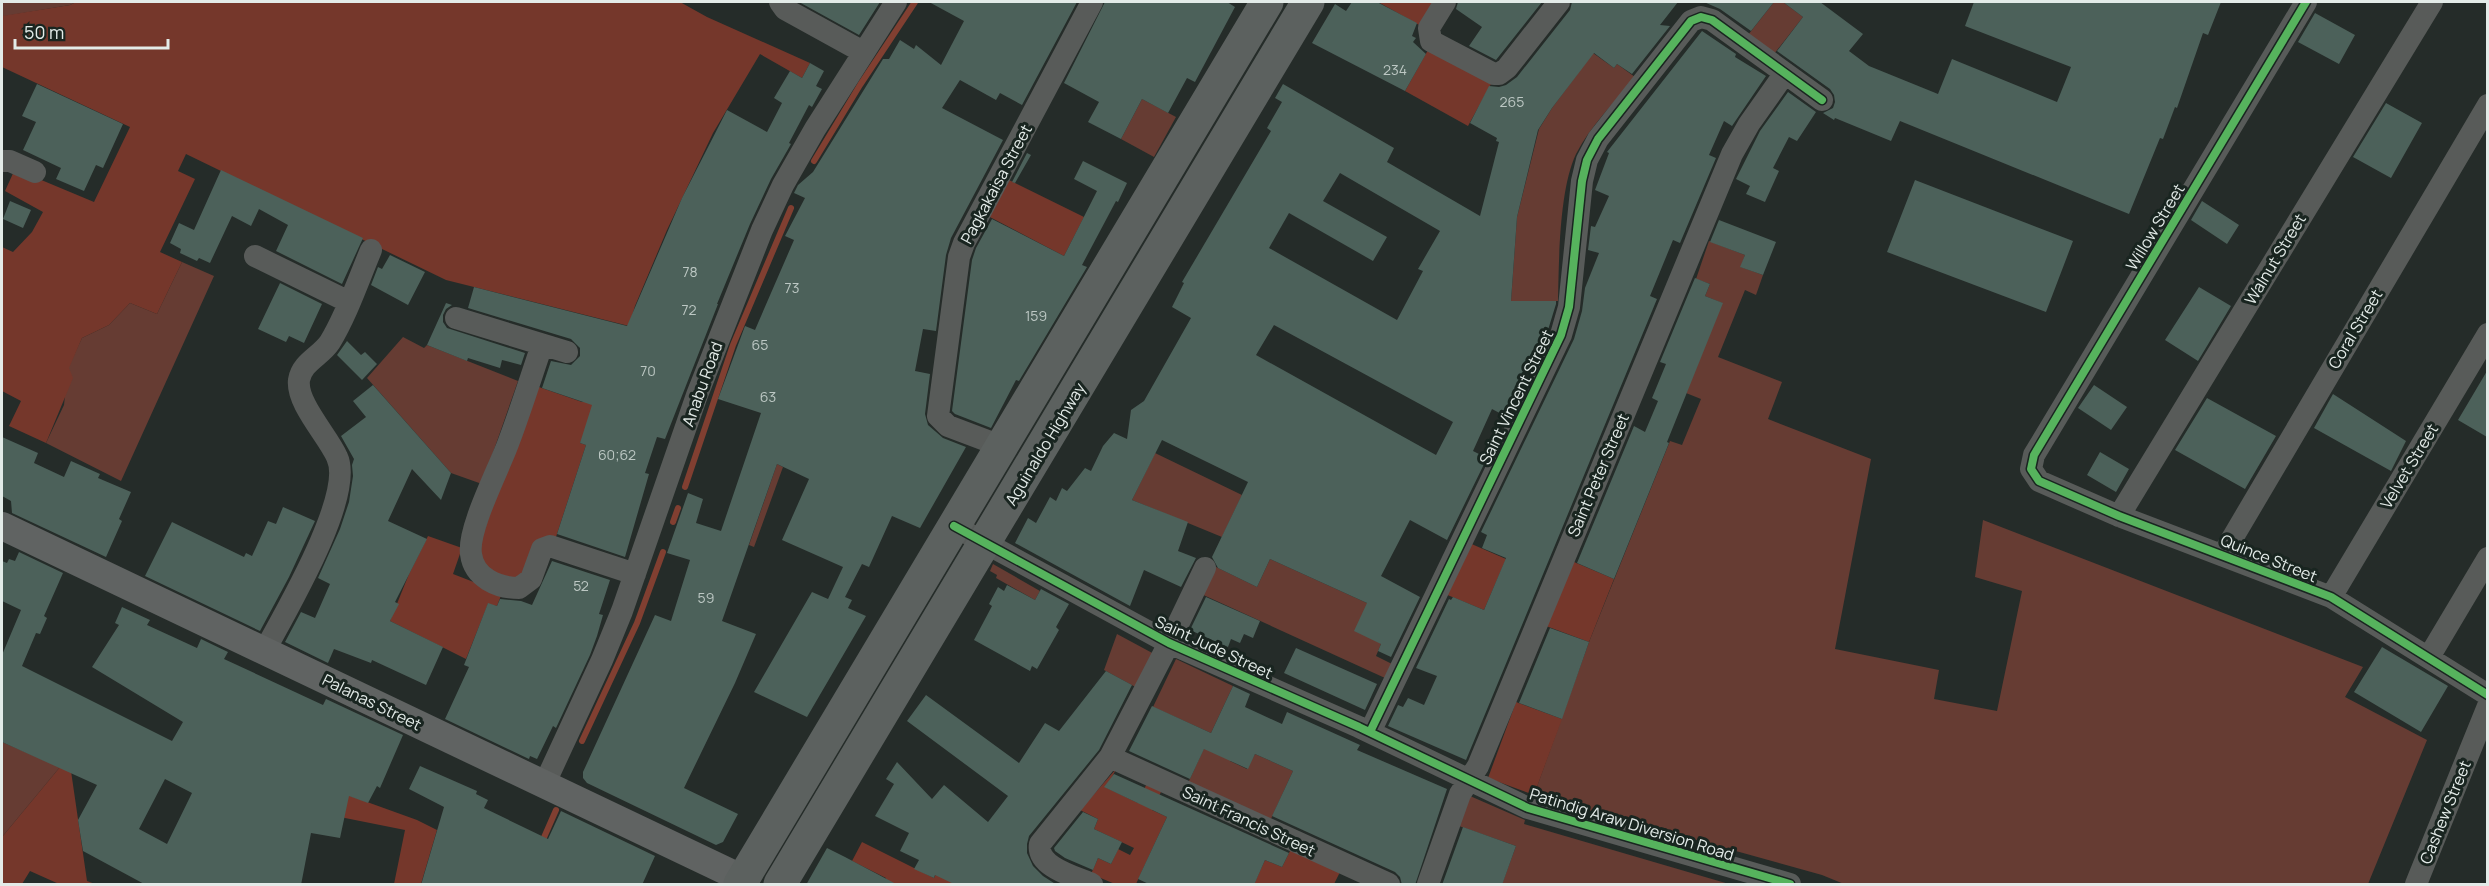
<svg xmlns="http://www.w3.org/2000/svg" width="2489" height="886" font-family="Manrope,sans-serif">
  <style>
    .green { fill: #663c33 }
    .forest { fill: #75372b }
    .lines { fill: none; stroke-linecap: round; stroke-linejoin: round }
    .stream { stroke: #813f31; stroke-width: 6 }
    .building { fill: #4c615a; fill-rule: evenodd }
    .minor { stroke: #585b59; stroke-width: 22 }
    .major { stroke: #606362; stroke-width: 28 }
    .highway { stroke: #5c615f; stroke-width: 33 }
    .cycleway-casing { stroke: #192520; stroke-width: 11 }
    .cycleway { stroke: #56b35d; stroke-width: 8 }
    .labels { text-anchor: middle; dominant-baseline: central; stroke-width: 6; stroke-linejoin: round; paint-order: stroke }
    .number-label { font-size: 14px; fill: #bdc8c4 }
    .street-label { font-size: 16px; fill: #e3ebe8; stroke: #192520 }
  </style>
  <rect width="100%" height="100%" fill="#252c29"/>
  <!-- green -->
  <path class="green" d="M2,2h74l-6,3 -65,11h-3z
    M1774,2h9l20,15 -29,37 -26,-19z
    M1593,53l21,15 3,-4 18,13c-19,24 -45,49 -59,77 -17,36 -17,107 -18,147h-47l6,-84 22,-88 13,-21z
    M1142,99l34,18 -22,40 -33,-18z
    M1709,241l36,14 -4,12 22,8 -7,20 -11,-5 -27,67 64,25 -14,37 103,40 -36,190 104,21 -5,29 63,12 25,-120 -47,-14 8,-57 380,147 -18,30 82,43 -59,144h-524l-22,-9 -288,-80 55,-153 81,-201 12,4 19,-46 -15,-6 36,-90 -17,-7 5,-12 -14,-5z
    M182,262l32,14 -93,205 -75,-38 18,-38 4,-37 14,-30 27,-13 21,-22 27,11z
    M403,337l21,11 3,-3 91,36 -36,103 -31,-11 -84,-95z
    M1155,453l87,42 -20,42 -90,-37z
    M777,464l6,3 -29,80 -5,-2z
    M1270,559l97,44 14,41 -5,12 16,8 -7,14 -186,-85 13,-28 45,22z
    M993,564l47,27 -5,9 -39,-22 1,-3 -7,-4z
    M1117,634l39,21 -15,35 -37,-20z
    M1176,659l57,27 -22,47 25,12 -6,16 17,8 8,-15 38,17 -23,50 -82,-38 23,-50 -58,-26z
    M2,742l58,25 -58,70z
    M1470,796l55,24 -1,4 205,60h-227l14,-38 -57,-20z"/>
  <!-- forest -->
  <path class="forest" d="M76,2h604l27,15 103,46 -8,15 -42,-24 -47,79 -46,97 -32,76 -6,20 -183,-46 -260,-126 -8,17 17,8 -35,73 22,10 -25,52 -27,-11 -21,22 -27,13 -13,30 4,10 -27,65 -37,-17 12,-25 -19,-10v-144l11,5 19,-20 11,-20 -38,-21 10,-22 79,33 36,-75 -128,-60v-51l68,-11z
    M1378,2h57l-14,24z
    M1428,50l63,34 -23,42 -63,-35z
    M1005,178l79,39 -20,39 -78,-41z
    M536,386l46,16 24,-1 -26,42 6,2 -31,95 -29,37 -24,1 -23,-17 1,-23z
    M428,536l34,12 -9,26 49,19 -5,13 -9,-2 -22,55 -76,-38 19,-47z
    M1467,542l39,17 -22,51 -39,-16z
    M1574,562l40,17 -25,63 -43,-16z
    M1516,702l46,17 -28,76 -46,-17z
    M60,767l11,4 16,110 8,3h-36l-29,-13 -8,13h-20v-47z
    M1116,769l-9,19 31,15 9,-20 15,7 -10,20 15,7 -31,67h-21l-24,-10 7,-16 13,6 7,-15 12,6 4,-7 -40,-19 4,-10 -18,-9z
    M320,785l97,35 20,10 -16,54h-27l11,-54 -90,-18z
    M862,842l72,36 13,-26 9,32h-73l3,-6 -34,-17z
    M1291,849l49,23 -6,12h-80l11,-24 17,7z"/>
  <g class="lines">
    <!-- stream -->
    <path class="stream" d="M814,161l46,-76 55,-83
      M685,487l48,-142 58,-137
      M673,522l5,-14
      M582,741l55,-118 26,-71
      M542,842l14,-32"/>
  </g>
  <!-- building -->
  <path class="building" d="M799,2h81l-21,33z
    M929,2h148l-55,103 -22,-12 -4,7 -36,-20 -18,28 61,32 -52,98 -5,17 -10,76 -13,-2 -8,42 15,3 -5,40 3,11 15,13 23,9 -46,81 -28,-12 -23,51 -7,-3 -17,33 7,3 -4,8 18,8 -59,101 -53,-25 58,-100 16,7 15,-32 -61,-27 27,-61 -32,-15 -55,157 34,13 -21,49 -51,105 54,26 -15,28 -7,3 -129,-62 -4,-5v-6l72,-157 16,6 19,-61 -23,-7 21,-60 15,6 -7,24 25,8 40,-118 -43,-14 27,-73 10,4 39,-90 -9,-4 20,-38 -11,-5 4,-8 15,-13 70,-113h6l11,-19 14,9 2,-4 25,20 23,-44z
    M1105,2h122l8,5 -40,75 -8,-4 -19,35 -26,-14 -21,40 -33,-17 11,-20 -35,-19z
    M1352,2h25l40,21 -5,13 4,2 -3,4 13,12 -21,37 -93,-48 23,-39 11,7z
    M1458,2h84l-46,58 -27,-14 13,-19 -26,-18z
    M1572,2h106l-18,23 10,1 -38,48 -15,-10 -3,4 -20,-15 -42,55 -14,22 -21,87 -6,84h45v3l-8,26 -41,87 -15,-8 -19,42 14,7 -40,82 -37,-20 -29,56 39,21 -29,60 -13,-6 3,-7 -27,-13 13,-28 -97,-44 -13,28 -39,-19 -6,-11 36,-75 -86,-42 -30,60 56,22 -10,29 18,7 -15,29 -37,-17 -14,36 -115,-63 13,-25 8,5 14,-26 6,4 6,-13 5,3 18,-23 6,3 12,-25 11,-13 13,6 4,-29 13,-9 47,-83 -19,-11 12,-24 -2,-1 89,-151 -4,-3 15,-26 -7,-4 8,-14 111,64 -7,14 93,54 19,-74 -3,-1 1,-3 -27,-15 19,-37 10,1 7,-2 11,-8 53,-67zM1340,173l100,58 -22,38 5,2 -26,49 -128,-72 20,-35 84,48 14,-24 -64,-36zM1274,325l179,97 -17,33 -180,-100z
    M1704,2h70l-23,29 -31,-22z
    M1783,2h37l43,32 -14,17 20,15 69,28 14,-35 105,43 14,-35 -106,-41 9,-24h247l-13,33 -5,-2 -26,75 -2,-1 -12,32 -3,-1 -31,76 -229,-93 -9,20 -56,-23 -1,2 -11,-7 10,-5 2,-6 -1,-7 -4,-6 -53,-38 26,-34z
    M2315,13l40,22 -16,29 -41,-22z
    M1702,31l34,23 -1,3 31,19 -34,50 -8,-5 -15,34 7,3 -36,85 -7,-3 -23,56 7,3 -191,461 -78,-34 10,-21 5,2 5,-9 16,7 13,-29 -21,-8 33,-69 2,1 2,-3 31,13 22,-52 -24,-10 5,-13 -6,-3 93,-193 8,-28 3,-23 14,-35 -11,-3 3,-24 4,1 14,-31 -14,-6 14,-37 -2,-1z
    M810,63l14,8 -8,15 6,3 -10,18 -3,-2 -20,38 2,1 -20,35 -21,45 -33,80h1l-53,135 -8,-2 -12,36 4,1 -24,83 -68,-23 29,-89 -6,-2 12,-38 -50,-17 9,-27 20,4 9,-9v-8l-9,-9 -103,-31 6,-21 153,39 55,-128 45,-88 40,22 15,-29 -8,-5 16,-27 12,7z
    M37,84l86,40 -20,44 -7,-3 -12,26 -28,-12 5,-11 -38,-18 13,-28 -14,-6z
    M1788,92l28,20 -19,29 -8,-4 -16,31 6,3 -14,31 -19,-8 4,-8 -14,-7 24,-48z
    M2386,103l36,20 -31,55 -38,-21z
    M1027,153l4,2 -16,28 -3,-1z
    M1083,161l44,22 -9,19 -2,-1 -34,64 5,2 -68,114 -3,-1 -25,48 -36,-14 -3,-3 20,-151 4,-12 16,-29 72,37 33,-65 -23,-12z
    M221,170l142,68 -21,46 -66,-33 12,-26 -29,-16 -8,17 -19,-10 -22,47 -11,-5 -2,3 -17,-8 1,-4 -11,-6 9,-20 15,7z
    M1915,180l158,61 -27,71 -159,-60z
    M10,201l21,9 -8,18 -20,-9z
    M2202,201l37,24 -12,19 -36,-24z
    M1719,220l57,22 -13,33 -23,-8 5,-12 -35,-13z
    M390,255l35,17 -17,33 -37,-20 7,-18 4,2z
    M1695,278l15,6 -5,12 18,7 -56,139 2,1 -55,136 -37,-16 57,-137 11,6 13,-31 -6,-3 14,-34 -6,-2z
    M280,283l42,21 -18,39 -15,-7 -3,6 -28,-13z
    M2199,287l32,19 -33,55 -33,-21z
    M446,303l6,2 -6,4 -3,6v7l4,6 78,25 -4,12 -19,-5 -2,8 -32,-10 -1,3 -40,-16z
    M347,341l14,14 4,-3 12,12 -15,16 -25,-25z
    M2487,371v66l-29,-17z
    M373,385l78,88 -10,27 -29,-31 -24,52 39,18 -32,63 4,2 -9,17 53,26 -17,38 -54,-25 -1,3 -37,-14 -6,14 -43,-21 16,-30 14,6 15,-34 -12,-6 22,-49 9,-27 4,-26 -1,-11 2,-6 -13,-23 25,-19 -13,-16z
    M2094,385l33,22 -16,23 -33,-22z
    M2333,394l73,47 -15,30 -77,-43z
    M2207,398l69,38 -31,53 -70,-39z
    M2,437l36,16 -4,10 30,14 7,-16 29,13 -2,4 33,14 -12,27 3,2 -16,36 -94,-44 -1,-12 -9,-5z
    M2100,452l29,17 -13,23 -29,-17z
    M283,507l32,14 -26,56 -29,54 -115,-55 27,-54 72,35 2,-4 6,3 16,-35 8,3z
    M19,552l44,21 -19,43 3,2 -7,16 -4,-1 -14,33 150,75 11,-19 -91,-55 27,-42 -4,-2 7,-16 28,13 -3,5 50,23 4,-9 27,13 -4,7 99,46 3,-6 77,36 -23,53 -3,-2 -9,17 -19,-7 -9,42 -29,-5 -10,52h-155l-63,-34 -5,-31 19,-35 -95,-43v-87l19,-45 -19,-9v-40l5,2 2,-4 6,2zM165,779l27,14 -25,51 -28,-15z
    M552,561l58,19 -11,34 4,1 -6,21 -7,19 -34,73 -3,-2 -16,33 -7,-3 -1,3 -84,-40 24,-52 -5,-2 24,-62 9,3 3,-7 21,2 11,4z
    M1007,585l28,15 6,-11 28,15 -13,23 3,3 -22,39 -5,-3 -2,5 -56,-31 18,-34 -3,-2 9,-17 6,4z
    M1206,597l54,24 -7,17 -9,-4 -4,9 -9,-4 -3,8 -38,-17z
    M1550,628l39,14 -27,77 -43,-16z
    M2382,647l66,39 -27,46 -67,-40z
    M1296,648l81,36 -12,26 -81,-37z
    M1106,671l26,14 -33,65 -70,86 -2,8v9l6,13 10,10 14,9h-101l-21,-10 -1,3 -20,-9 5,-9 -19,-9 9,-18 -34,-17 19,-32 -8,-5 11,-17 35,37 12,-14 44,37 20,-26 -101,-75 19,-26 93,68 26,-40 14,8z
    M1233,686l17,8 -5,13 37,17 5,-12 73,33 -3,5 90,39 -32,96h-13l-2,-8 -5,-5 -123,-56 21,-45 -38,-17 -7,15 -44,-20 -14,30 -61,-28 23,-45 59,27z
    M420,766l57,25 -1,3 12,6 -4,8 64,31 13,-28 94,45 -13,29h-221l23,-78 -35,-18z
    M1114,774l175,79 -7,14 -17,-7 -11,25h-103l-13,-6 29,-62 -63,-30z
    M1083,812l15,7 -4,10 28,13 -11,22 -13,-6 -5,12 -28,-12 -10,-7 -1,-3z
    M1463,827l53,19 -14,39h-60z
    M827,848l18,9 53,28h-92z"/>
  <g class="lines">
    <!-- minor -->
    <path class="minor" d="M780,2l5,7 78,43
      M1445,2l-16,26 2,13 63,33h5l8,-6 52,-66
      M2306,2l-272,453 -3,14 8,12 80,35 212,81 157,98
      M2,161h8l25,11
      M255,256l94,46
      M456,318l111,34
      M542,345c-11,32 -21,64 -33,96 -9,26 -42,88 -38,113 3,24 27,34 48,34l12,-9 11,-30 8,-3 85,28
      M1001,446l-53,-20 -10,-10 21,-159 5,-14 128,-241
      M2119,516l313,-514
      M954,526l215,117 190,84 169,81 262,76
      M2223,554l265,-449
      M2331,597l157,-263
      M265,650c20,-37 90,-155 72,-193 -9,-21 -41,-54 -38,-77 3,-18 22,-24 31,-38 17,-28 28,-61 41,-92
      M2429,657l59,-99
      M1370,732l191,-397 8,-28 13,-126 5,-21 11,-21 93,-118 10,-4 11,3 110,80
      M1110,757l279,127
      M544,785l58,-125 20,-49 75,-216 65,-165 21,-45 32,-56 81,-127
      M1092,884c-16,-7 -56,-17 -52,-40l70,-87 59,-114 36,-75
      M1428,884l32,-90 18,-28 254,-612 17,-30 36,-51
      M2416,884l72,-178"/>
    <!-- major -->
    <path class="major" d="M2,526l741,353"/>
    <!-- highway -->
    <path class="highway" d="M740,884l527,-882
      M780,884l528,-882"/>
    <!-- cycleway casing -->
    <g class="cycleway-casing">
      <path id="cycleway" d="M2306,2l-272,453 -3,14 8,12 80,35 212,81 157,98
        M954,526l215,117 190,84 169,81 262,76
        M1370,732l191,-397 8,-28 13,-126 5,-21 11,-21 93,-118 10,-4 11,3 110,80"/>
    </g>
    <!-- cycleway -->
    <use href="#cycleway" class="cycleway"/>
  </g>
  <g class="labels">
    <!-- number labels -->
    <g class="number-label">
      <text x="1395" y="69">234</text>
      <text x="1512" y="101">265</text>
      <text x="690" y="271">78</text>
      <text x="792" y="287">73</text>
      <text x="689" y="309">72</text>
      <text x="1036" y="315">159</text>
      <text x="760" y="344">65</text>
      <text x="648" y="370">70</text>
      <text x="768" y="396">63</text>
      <text x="617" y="454">60;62</text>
      <text x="581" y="585">52</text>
      <text x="706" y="597">59</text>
    </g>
    <!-- street labels -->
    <g class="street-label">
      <text transform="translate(996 184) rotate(-62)">Pagkakaisa Street</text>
      <text transform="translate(2155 227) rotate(-59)">Willow Street</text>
      <text transform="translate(2275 259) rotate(-59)">Walnut Street</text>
      <text transform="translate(2355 329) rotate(-59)">Coral Street</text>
      <text transform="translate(702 384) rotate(-70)">Anabu Road</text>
      <text transform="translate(1516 397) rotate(-64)">Saint Vincent Street</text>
      <text transform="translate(1045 444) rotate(-59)">Aguinaldo Highway</text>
      <text transform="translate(2409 466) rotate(-59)">Velvet Street</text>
      <text transform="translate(1598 475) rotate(-67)">Saint Peter Street</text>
      <text transform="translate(2269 558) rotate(22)">Quince Street</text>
      <text transform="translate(1214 647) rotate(25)">Saint Jude Street</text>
      <text transform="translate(372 702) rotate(26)">Palanas Street</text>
      <text transform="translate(2445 812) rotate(-68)">Cashew Street</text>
      <text transform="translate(1249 821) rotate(25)">Saint Francis Street</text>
      <text transform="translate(1632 824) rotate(17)">Patindig Araw Diversion Road</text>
    </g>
  </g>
  <!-- border -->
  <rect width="2489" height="886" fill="none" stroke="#e3ebe8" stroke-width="6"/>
  <!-- scale -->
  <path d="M15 39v9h153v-9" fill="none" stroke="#e3ebe8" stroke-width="3"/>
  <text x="24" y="39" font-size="18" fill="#e3ebe8" stroke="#192520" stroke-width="4.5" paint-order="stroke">50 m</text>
</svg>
